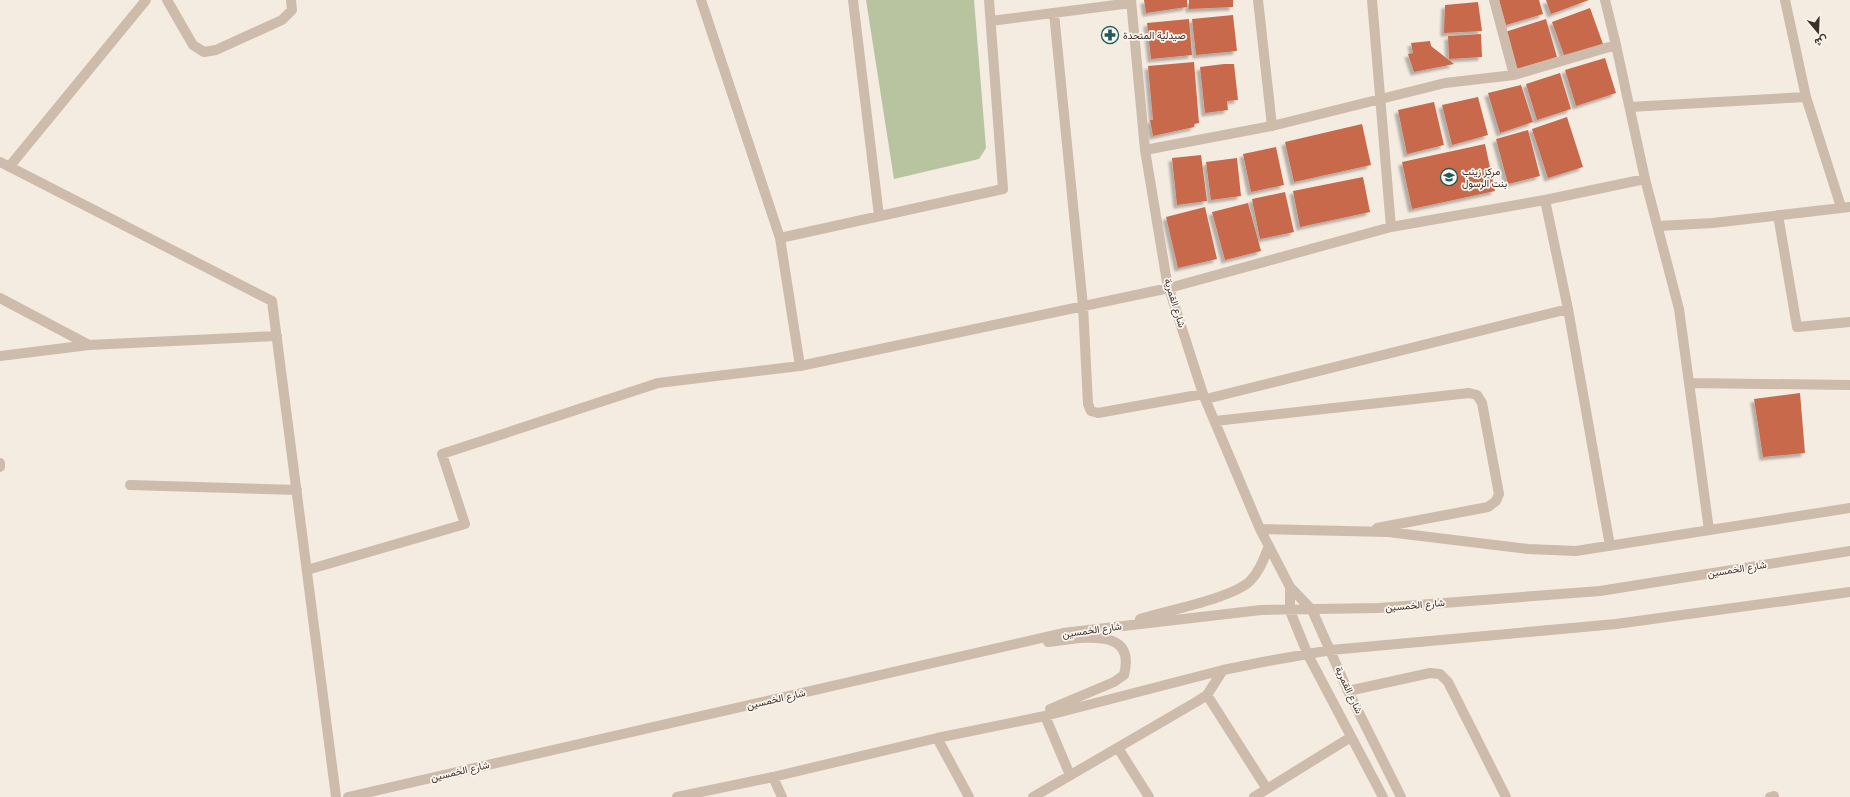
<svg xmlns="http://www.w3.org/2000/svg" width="1850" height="797" font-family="Figtree,Vazirmatn,sans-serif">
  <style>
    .green { fill: #b8c4a0 }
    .building { fill: #c8694b; filter: url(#shadow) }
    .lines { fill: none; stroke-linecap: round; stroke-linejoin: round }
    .minor { stroke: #cdbbac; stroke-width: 10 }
    .labels { text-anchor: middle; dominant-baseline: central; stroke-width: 3.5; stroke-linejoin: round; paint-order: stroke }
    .poi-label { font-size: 10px; fill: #3b302b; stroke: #fbf5ee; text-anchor: start }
    .street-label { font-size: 10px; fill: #3b302b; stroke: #fbf5ee }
  </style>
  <defs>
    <filter id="shadow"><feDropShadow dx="-3.5" dy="3.5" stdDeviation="1" flood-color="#0004"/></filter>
  </defs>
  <rect width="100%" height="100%" fill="#f4ebe1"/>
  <!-- green -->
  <path class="green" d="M866,0h108l12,148 -7,11 -85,20z"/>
  <!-- building -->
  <path class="building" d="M1144,0h43v7l-41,6z
    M1189,0h44v7l-44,2z
    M1499,0h40l4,14 -37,11z
    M1546,0h43l-38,14z
    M1478,2l4,29 -38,2 1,-28z
    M1590,8l13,36 -38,14 -13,-36z
    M1233,15l4,36 -41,4 -4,-36z
    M1189,19l3,36 -41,4 -4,-36z
    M1546,19l11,38 -41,12 -11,-37z
    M1481,34l1,23 -33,2 -1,-23z
    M1430,41l1,5 23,18 -40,8 -6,-18 5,-1 -2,-10z
    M1605,58l11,35 -40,13 -11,-36z
    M1194,62l5,61 -5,1v3l-41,9 -3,-16h3l-5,-54z
    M1224,64h10l4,36 -11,1 1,9 -23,3 -5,-46z
    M1560,73l11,36 -34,11 -11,-36z
    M1521,85l12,37 -33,11 -12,-40z
    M1478,97l10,38 -36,10 -10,-40z
    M1434,102l10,43 -37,9 -9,-44z
    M1567,117l16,50 -35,11 -16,-49z
    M1362,124l9,41 -77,17 -9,-40z
    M1528,130l12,46 -32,8 -12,-45z
    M1485,144l10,47 -83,18 -10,-47z
    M1276,147l8,38 -33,7 -8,-38z
    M1201,155l6,46 -30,4 -5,-47z
    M1237,158l4,38 -30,4 -5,-38z
    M1363,177l7,35 -70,15 -7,-36z
    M1285,192l9,40 -34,7 -8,-40z
    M1248,203l13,48 -36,9 -13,-48z
    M1205,207l12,52 -39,9 -12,-51z
    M1800,393l5,60 -42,4 -9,-58z"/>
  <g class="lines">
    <!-- minor -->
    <path class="minor" d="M167,0l26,45 11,7 12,-2 66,-30 10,-10 -1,-10
      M701,0l79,238 20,128
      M853,0l26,216
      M1131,0l14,150 22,132 36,112 57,135 30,58 22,23 36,81 53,106
      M1258,0l14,126
      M1372,0l19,227
      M1494,0l20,75
      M1785,0l21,97 35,110
      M1054,13l29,293 5,98 3,7 7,2 105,-19
      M991,21l140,-18
      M1616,45l29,134 34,130 30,221
      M1630,107l176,-10
      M1145,150l127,-24 173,-43 69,-8 102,-30 -11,-45
      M0,162l272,139 64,496
      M9,167l137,-167
      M1545,200l23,109 42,237
      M1778,215l19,112 53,-5
      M1658,226l55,-3 137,-16
      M780,238l223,-49 -14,-189
      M0,298l89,47
      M0,356l89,-11 188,-9
      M1689,383l161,2
      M1206,399l362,-90
      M1215,421l254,-28 8,2 5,8 17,91 -3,7 -8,6 -111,21
      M0,463v4
      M130,485l167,5
      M1260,529l128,3 140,17 48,2 274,-43
      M307,570l158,-46 -23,-70 216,-71 142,-17 369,-78 222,-61 154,-27 100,-21
      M1290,587v24l18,44 75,142
      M1140,619c26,-8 93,-21 110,-38 10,-10 14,-23 19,-35
      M1048,642c29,-3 89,-18 76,33l-10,7 -64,27
      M1348,691l82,-18 10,1 8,8 58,115
      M1207,695l60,94
      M1045,716l25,59
      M937,738l32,59
      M1118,748l31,49
      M773,777l9,20
      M348,797l715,-164 198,-23 117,-2 222,-17 250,-40
      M677,797l96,-20 164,-39 108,-22 178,-46 45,-9 63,-11 285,-26 234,-32
      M1033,797l163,-95 11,-7 16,-25
      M1254,797l97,-60
      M1770,797l4,-1"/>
  </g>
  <!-- icons -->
  <defs>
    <g id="pharmacy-ring" transform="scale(0.9)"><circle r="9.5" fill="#fbf5ee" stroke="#1f5a5e" stroke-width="1.5"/><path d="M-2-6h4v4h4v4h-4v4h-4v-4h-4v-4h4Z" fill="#1f5a5e"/></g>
    <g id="school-ring" transform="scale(0.9)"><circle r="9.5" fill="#fbf5ee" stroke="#1f5a5e" stroke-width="1.5"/><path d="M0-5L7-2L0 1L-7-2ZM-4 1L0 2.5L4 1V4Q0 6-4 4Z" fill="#1f5a5e"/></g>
  </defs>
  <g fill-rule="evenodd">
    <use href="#pharmacy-ring" x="1110" y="35"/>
    <use href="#school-ring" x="1449" y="177"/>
  </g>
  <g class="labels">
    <!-- poi labels -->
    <g class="poi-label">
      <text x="1123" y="35">صيدلية المتحدة</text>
      <text x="1462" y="171">مركز زينب<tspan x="1462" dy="12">بنت الرسول</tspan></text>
    </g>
    <!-- street labels -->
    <g class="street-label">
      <text transform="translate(1175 303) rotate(73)">شارع القمرية</text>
      <text transform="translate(1737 569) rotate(-9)">شارع الخمسين</text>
      <text transform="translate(1415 605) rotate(-5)">شارع الخمسين</text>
      <text transform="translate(1092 630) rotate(-8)">شارع الخمسين</text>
      <text transform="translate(1349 690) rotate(65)">شارع القمرية</text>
      <text transform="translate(776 699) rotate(-13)">شارع الخمسين</text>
      <text transform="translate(460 771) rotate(-13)">شارع الخمسين</text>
    </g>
  </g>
  <!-- north arrow -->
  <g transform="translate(1818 32) rotate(161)" stroke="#fbf5ee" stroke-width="3" paint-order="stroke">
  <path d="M0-3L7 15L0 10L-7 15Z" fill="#3b302b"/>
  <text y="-6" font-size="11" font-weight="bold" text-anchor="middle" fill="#3b302b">ش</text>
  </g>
</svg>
